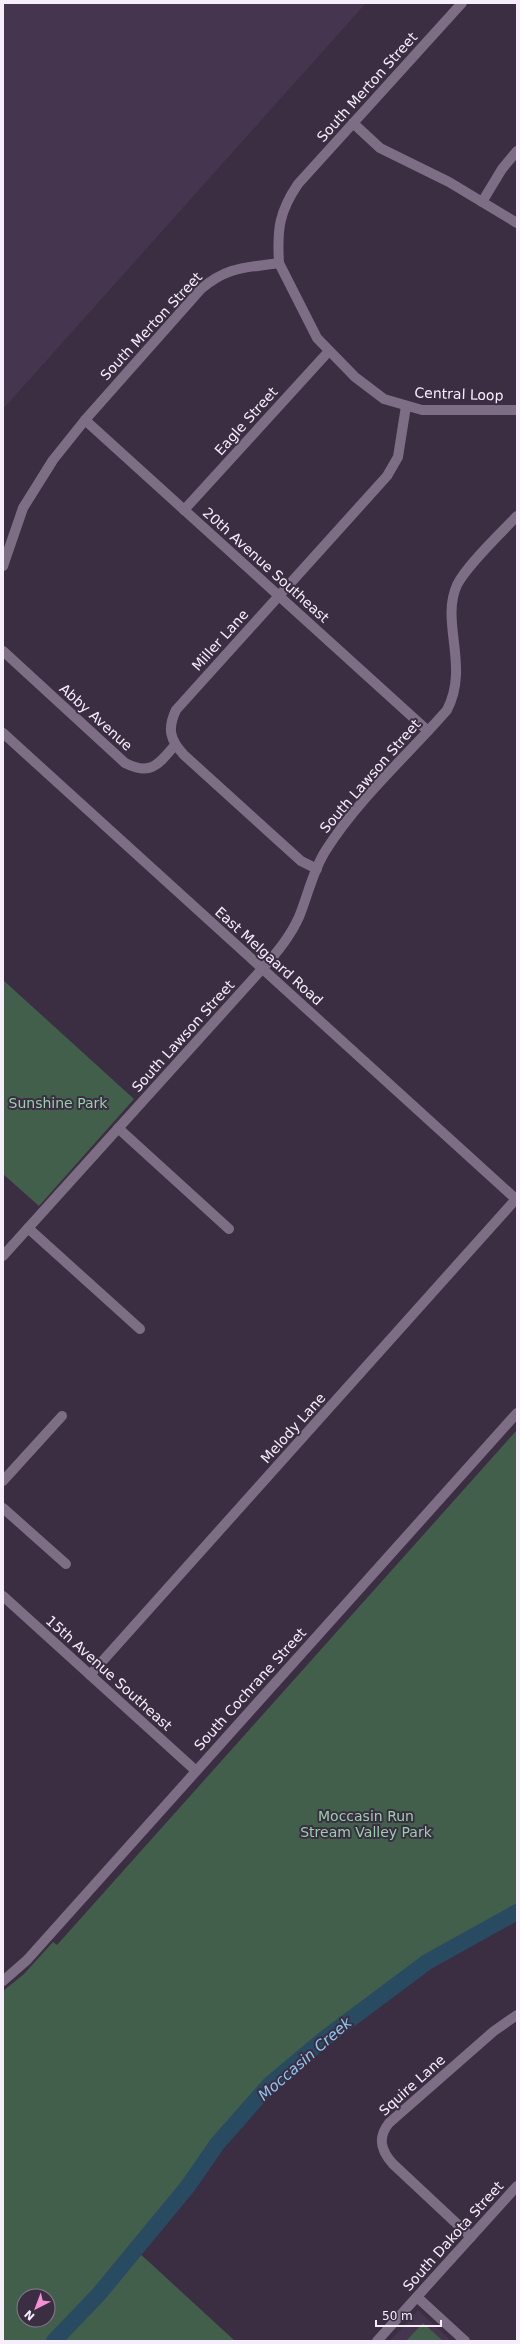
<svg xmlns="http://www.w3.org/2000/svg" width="520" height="2344" font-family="'DejaVu Sans',sans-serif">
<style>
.built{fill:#46354f}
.green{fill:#425f4b;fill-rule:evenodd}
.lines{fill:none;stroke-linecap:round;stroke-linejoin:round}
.river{stroke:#294b61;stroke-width:16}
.street{stroke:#7d6e86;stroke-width:10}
.secondary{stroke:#7d6e86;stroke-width:10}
.labels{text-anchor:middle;stroke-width:4;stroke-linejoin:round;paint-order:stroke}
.street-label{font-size:14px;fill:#f7eefc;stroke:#3b2e42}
.park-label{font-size:14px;fill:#95d1a8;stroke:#3b2e42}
.water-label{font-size:15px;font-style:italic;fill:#8cc8f0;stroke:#3b2e42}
</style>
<rect width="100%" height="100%" fill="#3b2e42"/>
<g class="built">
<path d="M 3,3 L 366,3 L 3,409 Z"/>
<path d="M 418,2310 L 451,2341 L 390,2341 Z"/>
</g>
<g class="green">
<path d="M 3,980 L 134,1099 L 39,1206 L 3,1174 Z"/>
<path d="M 517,1430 L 517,1912 L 427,1962 L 324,2039 L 269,2085 L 217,2144 L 188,2186 L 136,2250 L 235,2341 L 3,2341 L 3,1991 L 24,1974 L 53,1942 L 57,1945 ZM 24,2296 L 48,2296 L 48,2320 L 24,2320 Z"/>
<path d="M 423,2323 L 443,2341 L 406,2341 Z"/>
</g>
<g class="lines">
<path class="river" d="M 54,2341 L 99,2294 L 188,2186 L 217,2144 L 269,2085 L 324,2039 L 427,1962 L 517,1912"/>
<g class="street">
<path d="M 353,123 L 380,148 L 449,182 L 517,223"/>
<path d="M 482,202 L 502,169 L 517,151"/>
<path d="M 279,263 L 317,338 L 355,377 L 384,399 L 422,410 L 517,410"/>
<path d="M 85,420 L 428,731"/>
<path d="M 184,510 L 329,351"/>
<path d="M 3,566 L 23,508 L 53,460 L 85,420 L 201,289 C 228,266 246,268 279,263 C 277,229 279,212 298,184 L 462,3"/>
<path d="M 3,651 L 125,763 C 151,776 158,765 175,745"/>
<path d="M 317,869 L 301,861 L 184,755 C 170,740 167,729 176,710 L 387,476 L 398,457 L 406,406"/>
<path d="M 262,969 C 277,953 290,937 299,917 C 308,895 313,870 326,850 C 359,798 407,756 447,710 C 470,666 440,622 457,585 C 466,566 502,532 517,516"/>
<path d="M 118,1128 L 229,1229"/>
<path d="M 28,1228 L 140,1329"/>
<path d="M 3,1481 L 62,1416"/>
<path d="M 3,1508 L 66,1564"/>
<path d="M 90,1675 L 516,1199"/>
<path d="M 471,2237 L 393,2164 C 381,2151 377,2138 389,2123 L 494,2031 L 517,2015"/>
<path d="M 417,2297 L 465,2341"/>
</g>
<g class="secondary">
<path d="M 3,733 L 517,1200"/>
<path d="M 3,1256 L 262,969"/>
<path d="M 3,1596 L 195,1770"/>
<path d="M 3,1981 L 27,1960 L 517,1413"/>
<path d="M 377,2341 L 517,2186"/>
</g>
</g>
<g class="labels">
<g class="street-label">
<text transform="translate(367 87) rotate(-48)" y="5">South Merton Street</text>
<text transform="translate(151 326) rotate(-47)" y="5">South Merton Street</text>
<text transform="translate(459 394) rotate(2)" y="5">Central Loop</text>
<text transform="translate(246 421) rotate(-48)" y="5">Eagle Street</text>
<text transform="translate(266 565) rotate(42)" y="5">20th Avenue Southeast</text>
<text transform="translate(220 640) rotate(-48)" y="5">Miller Lane</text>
<text transform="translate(96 717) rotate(42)" y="5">Abby Avenue</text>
<text transform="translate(370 776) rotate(-49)" y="5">South Lawson Street</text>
<text transform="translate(269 956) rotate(42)" y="5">East Melgaard Road</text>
<text transform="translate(183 1036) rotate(-48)" y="5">South Lawson Street</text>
<text transform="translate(293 1428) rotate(-48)" y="5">Melody Lane</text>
<text transform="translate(109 1673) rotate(42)" y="5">15th Avenue Southeast</text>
<text transform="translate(250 1689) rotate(-48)" y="5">South Cochrane Street</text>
<text transform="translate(412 2085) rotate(-42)" y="5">Squire Lane</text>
<text transform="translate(453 2236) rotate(-48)" y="5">South Dakota Street</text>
</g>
<g class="park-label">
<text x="58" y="1108">Sunshine Park</text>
<text x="366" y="1821">Moccasin Run<tspan x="366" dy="16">Stream Valley Park</tspan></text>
</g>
<g class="water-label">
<text transform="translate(305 2059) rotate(-41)" y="5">Moccasin Creek</text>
</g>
</g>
<rect width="520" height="2344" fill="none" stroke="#f7eefc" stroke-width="8"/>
<g transform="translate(36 2308) rotate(222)"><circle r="19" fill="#3b2e42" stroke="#867b8c"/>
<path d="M0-3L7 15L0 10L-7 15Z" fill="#f491d4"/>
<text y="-6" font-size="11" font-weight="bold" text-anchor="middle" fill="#f7eefc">N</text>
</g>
<path d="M376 2320v6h65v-6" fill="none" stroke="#f7eefc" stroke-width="2"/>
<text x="382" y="2320" font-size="12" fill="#f7eefc" stroke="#3b2e42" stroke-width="3" paint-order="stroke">50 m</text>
</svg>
